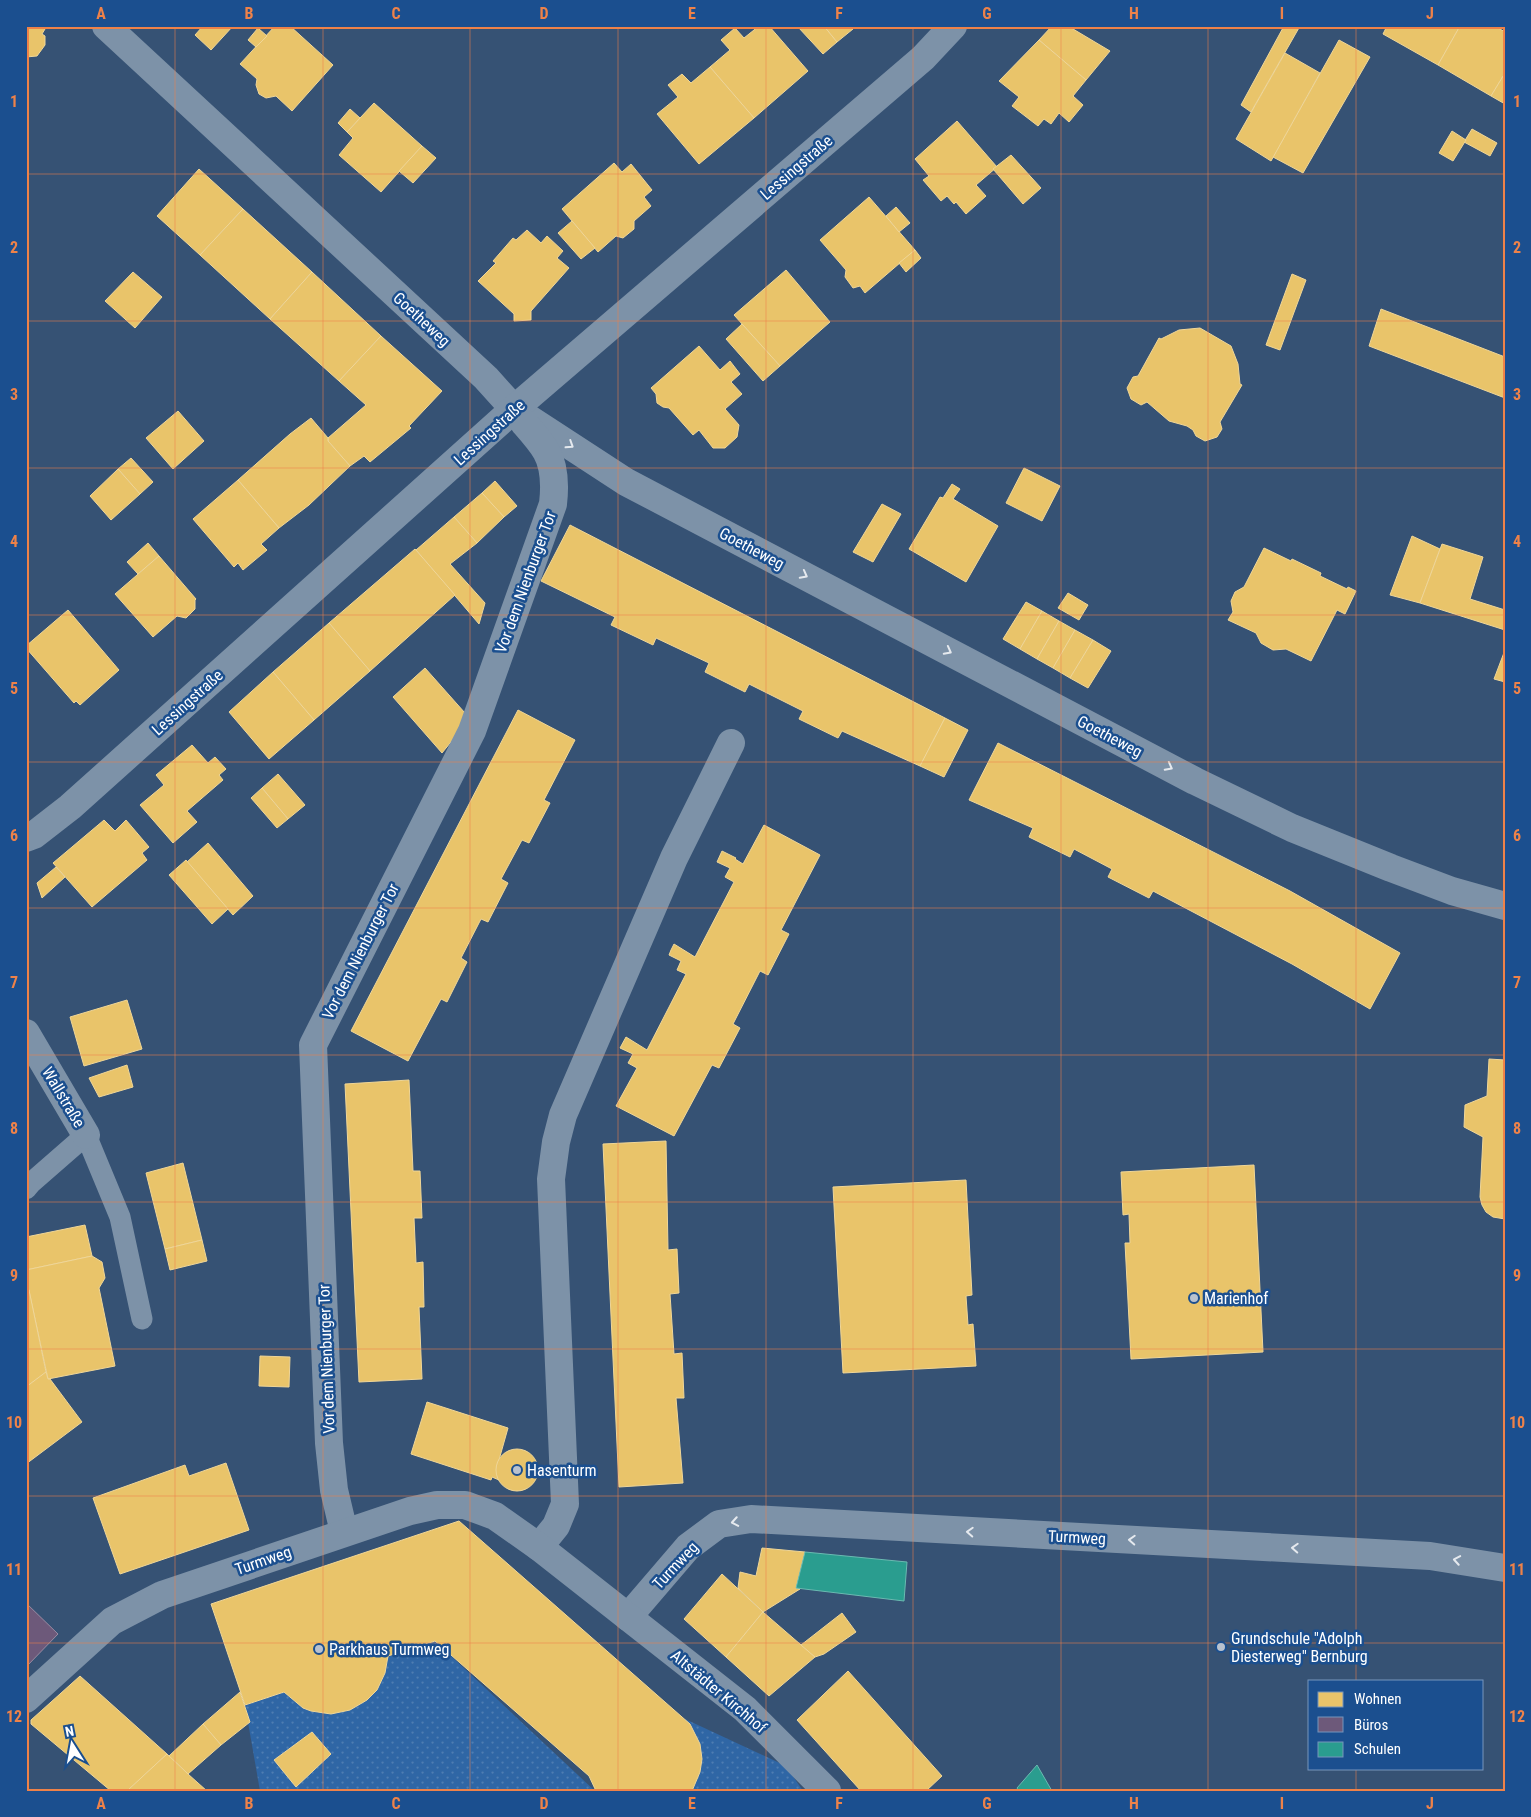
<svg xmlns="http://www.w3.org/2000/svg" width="1531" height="1817" font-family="'Roboto Condensed',sans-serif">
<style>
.grass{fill:url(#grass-dots)}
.homes{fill:#e9c46a;stroke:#f0d697}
.offices{fill:#6d597a;stroke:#998ba2}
.schools{fill:#2a9d8f;stroke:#6abab1}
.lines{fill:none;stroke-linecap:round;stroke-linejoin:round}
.service{stroke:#7d92a8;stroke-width:21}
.minor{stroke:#7d92a8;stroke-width:28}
.oneway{stroke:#e5e9ee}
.grid{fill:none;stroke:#ee8249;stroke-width:1;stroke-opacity:0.55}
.poi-dot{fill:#b9c2ce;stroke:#1b4f8f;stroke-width:2}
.labels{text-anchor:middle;stroke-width:5;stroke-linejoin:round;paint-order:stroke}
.street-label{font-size:16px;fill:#fff;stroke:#1b4f8f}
.poi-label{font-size:16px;fill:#fff;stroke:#1b4f8f;text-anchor:start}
.neatline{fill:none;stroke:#ee8249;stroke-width:2}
.grid-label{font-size:16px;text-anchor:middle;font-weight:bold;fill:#ee8249}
</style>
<defs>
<pattern id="grass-dots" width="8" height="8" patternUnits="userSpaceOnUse" patternTransform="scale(1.25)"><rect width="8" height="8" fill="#2f66a5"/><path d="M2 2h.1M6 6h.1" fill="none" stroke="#4e7db2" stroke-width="1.8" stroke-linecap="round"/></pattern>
</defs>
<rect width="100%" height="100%" fill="#365274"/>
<g class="grass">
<path d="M 435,1641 L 595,1791 L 260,1791 L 245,1705 Z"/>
<path d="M 685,1719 L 786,1766 L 803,1791 L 604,1791 Z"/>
</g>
<g class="homes">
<path d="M 26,26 L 42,26 L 45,29 L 42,34 L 45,36 L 45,45 L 37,56 L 26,57 Z"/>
<path d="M 203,26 L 233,26 L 211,50 L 195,35 Z"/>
<path d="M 275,26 L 290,26 L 333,65 L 292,111 L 276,96 L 266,98 L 259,94 L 256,85 L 257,79 L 240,64 Z"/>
<path d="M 759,26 L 769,26 L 808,71 L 754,118 L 710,67 L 730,50 L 721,40 L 735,28 L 744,38 Z"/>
<path d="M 799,26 L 824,26 L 837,42 L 823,54 L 798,27 Z"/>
<path d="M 824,26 L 851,26 L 853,29 L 837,42 Z"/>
<path d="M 1052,26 L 1068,26 L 1110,51 L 1086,80 L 1039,40 Z"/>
<path d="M 1284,26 L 1300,26 L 1251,112 L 1241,105 Z"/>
<path d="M 1387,26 L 1460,26 L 1438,65 L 1383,34 Z"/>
<path d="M 1460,26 L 1495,26 L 1505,32 L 1505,73 L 1491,96 L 1438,65 Z"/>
<path d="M 258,28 L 267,36 L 256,47 L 248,40 Z"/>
<path d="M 1039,40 L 1086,80 L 1073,96 L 1083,105 L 1069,122 L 1059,113 L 1051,124 L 1044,119 L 1038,126 L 1012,106 L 1019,97 L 999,81 Z"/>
<path d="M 1339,40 L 1370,57 L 1303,173 L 1273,157 Z"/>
<path d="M 1285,53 L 1320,73 L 1271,161 L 1236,139 Z"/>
<path d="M 710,67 L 754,118 L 699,164 L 657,114 L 678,97 L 668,85 L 682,74 L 691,83 Z"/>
<path d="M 1505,73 L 1505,104 L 1491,96 Z"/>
<path d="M 374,103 L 422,146 L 381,192 L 339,155 L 353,138 L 347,132 Z"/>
<path d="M 350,109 L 360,118 L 347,132 L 338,123 Z"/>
<path d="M 957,121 L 997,167 L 976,185 L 986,196 L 966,214 L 956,202 L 954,204 L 947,196 L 941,201 L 923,180 L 929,176 L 915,159 Z"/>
<path d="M 1472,129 L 1497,143 L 1490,156 L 1464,142 Z"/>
<path d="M 1452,131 L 1466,140 L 1453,161 L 1439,153 Z"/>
<path d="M 422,146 L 436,158 L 413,183 L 399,171 Z"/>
<path d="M 1011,155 L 1041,188 L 1023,204 L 993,169 Z"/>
<path d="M 614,163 L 622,172 L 631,164 L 652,190 L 644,197 L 651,206 L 634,221 L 634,229 L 623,238 L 616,236 L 598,252 L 562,209 Z"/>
<path d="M 199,169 L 243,209 L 200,255 L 157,216 Z"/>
<path d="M 869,197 L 915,250 L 865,293 L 860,286 L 853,288 L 845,277 L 846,270 L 820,240 Z"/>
<path d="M 896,207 L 910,223 L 899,232 L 886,216 Z"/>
<path d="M 243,209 L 312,272 L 270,319 L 200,255 Z"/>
<path d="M 572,221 L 595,248 L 581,259 L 558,233 Z"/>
<path d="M 527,230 L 541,243 L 547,236 L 563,251 L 557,258 L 569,268 L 531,311 L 531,320 L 514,321 L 514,314 L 478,281 L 496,263 L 493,261 L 513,238 L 516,240 Z"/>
<path d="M 915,250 L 921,258 L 906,272 L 899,263 Z"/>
<path d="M 786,270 L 830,322 L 780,366 L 734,315 Z"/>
<path d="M 133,272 L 162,297 L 135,328 L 105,301 Z"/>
<path d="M 312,272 L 381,336 L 339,381 L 270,319 Z"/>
<path d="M 1292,274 L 1306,280 L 1280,350 L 1266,345 Z"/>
<path d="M 1381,309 L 1505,357 L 1505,398 L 1369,346 Z"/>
<path d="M 742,324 L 780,366 L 763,381 L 726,339 Z"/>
<path d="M 1200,328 L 1231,346 L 1238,364 L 1240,384 L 1242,385 L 1220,422 L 1222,429 L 1217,437 L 1205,441 L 1196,436 L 1193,430 L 1187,426 L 1169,421 L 1147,402 L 1141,405 L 1131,399 L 1127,388 L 1133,377 L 1138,376 L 1159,338 L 1161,339 L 1179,330 Z"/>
<path d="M 381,336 L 442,391 L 409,426 L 411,428 L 370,462 L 364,456 L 350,466 L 328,441 L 328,438 L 366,405 L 339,381 Z"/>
<path d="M 699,346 L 720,370 L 730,361 L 740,374 L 731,382 L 742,394 L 725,409 L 739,425 L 737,437 L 725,448 L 713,448 L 699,430 L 693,435 L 669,408 L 663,407 L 657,403 L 656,394 L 651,388 Z"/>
<path d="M 178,411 L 204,441 L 173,469 L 146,438 Z"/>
<path d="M 311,418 L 328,438 L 328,441 L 350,466 L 309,505 L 279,528 L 238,480 L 290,434 Z"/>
<path d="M 131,458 L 153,482 L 140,494 L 118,469 Z"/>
<path d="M 1024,468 L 1060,486 L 1042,521 L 1006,503 Z"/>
<path d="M 118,469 L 140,494 L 111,520 L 90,496 Z"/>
<path d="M 238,480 L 279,528 L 261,544 L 267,550 L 243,570 L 238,563 L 234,567 L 193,519 Z"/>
<path d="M 495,481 L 517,506 L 504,517 L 482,493 Z"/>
<path d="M 952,484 L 960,489 L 953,499 L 998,526 L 966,582 L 909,549 L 940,497 L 943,498 Z"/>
<path d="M 482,493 L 504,517 L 477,543 L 454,517 Z"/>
<path d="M 882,504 L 901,514 L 873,562 L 853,552 Z"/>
<path d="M 454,517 L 477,543 L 450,564 L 485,603 L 479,624 L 416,550 Z"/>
<path d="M 570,525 L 945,718 L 920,766 L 842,731 L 838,738 L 799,719 L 803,711 L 749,684 L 745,692 L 705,672 L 709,663 L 656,638 L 653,645 L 611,625 L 615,617 L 541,581 Z"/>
<path d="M 1412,536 L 1440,549 L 1420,603 L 1390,595 Z"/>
<path d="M 148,543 L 159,556 L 138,574 L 127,562 Z"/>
<path d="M 1442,544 L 1483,557 L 1470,599 L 1505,610 L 1505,630 L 1420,603 Z"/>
<path d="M 1264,548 L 1291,561 L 1292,559 L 1321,573 L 1320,576 L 1347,589 L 1348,587 L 1356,591 L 1345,614 L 1337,610 L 1311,661 L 1286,649 L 1273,650 L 1261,643 L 1256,633 L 1228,620 L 1233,612 L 1231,601 L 1235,592 L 1244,587 Z"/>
<path d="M 415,549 L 455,595 L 370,671 L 329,623 Z"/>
<path d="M 159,556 L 196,599 L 195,600 L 195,609 L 186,618 L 177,616 L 153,637 L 115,594 Z"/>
<path d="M 1068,593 L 1088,605 L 1079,620 L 1058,608 Z"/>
<path d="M 1026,602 L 1042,611 L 1020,649 L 1003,639 Z"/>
<path d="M 68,610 L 119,670 L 80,705 L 76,701 L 74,703 L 26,648 L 26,646 Z"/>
<path d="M 1042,611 L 1059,621 L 1037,659 L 1020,649 Z"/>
<path d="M 1059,621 L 1075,630 L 1053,668 L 1037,659 Z"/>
<path d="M 329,623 L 370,671 L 314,720 L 273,672 Z"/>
<path d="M 1075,630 L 1093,640 L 1070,678 L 1053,668 Z"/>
<path d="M 1093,640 L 1111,651 L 1088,688 L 1070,678 Z"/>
<path d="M 1505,650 L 1505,682 L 1494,679 Z"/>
<path d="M 425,668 L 465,713 L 459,732 L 442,753 L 393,697 Z"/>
<path d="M 273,672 L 314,720 L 269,759 L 229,712 Z"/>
<path d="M 518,710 L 575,740 L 544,800 L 550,803 L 529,843 L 522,840 L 501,879 L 508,883 L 488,922 L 481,919 L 461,958 L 467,962 L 447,1002 L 441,999 L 408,1061 L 351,1031 Z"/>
<path d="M 945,718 L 968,730 L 944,777 L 920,766 Z"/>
<path d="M 998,743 L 1290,891 L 1400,953 L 1370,1009 L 1292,964 L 1153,891 L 1149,898 L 1108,877 L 1112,869 L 1074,849 L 1070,857 L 1029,837 L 1033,828 L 969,800 Z"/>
<path d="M 192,745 L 208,763 L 215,757 L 226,769 L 219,775 L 223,780 L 187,811 L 197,822 L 173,843 L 140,805 L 164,785 L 156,775 Z"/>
<path d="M 278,774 L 305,805 L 288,819 L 262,788 Z"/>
<path d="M 262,788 L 288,819 L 277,828 L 251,798 Z"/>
<path d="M 104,820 L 115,831 L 126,820 L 149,847 L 142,853 L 147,860 L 92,907 L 53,863 Z"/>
<path d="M 764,825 L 820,855 L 781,930 L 789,934 L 768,975 L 760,971 L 733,1024 L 740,1028 L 719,1068 L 712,1065 L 674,1136 L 616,1106 L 637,1068 L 628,1063 L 633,1054 L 620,1048 L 626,1037 L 647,1050 L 686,974 L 677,970 L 681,961 L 669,955 L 671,950 L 674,944 L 695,957 L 734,882 L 725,877 L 730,868 L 717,862 L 722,851 L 736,858 L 735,859 L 743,864 Z"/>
<path d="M 208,843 L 253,896 L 233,915 L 187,862 Z"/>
<path d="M 186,860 L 228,909 L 212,924 L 169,875 Z"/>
<path d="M 56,867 L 65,877 L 42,898 L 37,883 Z"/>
<path d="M 127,1000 L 142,1049 L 84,1066 L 70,1017 Z"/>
<path d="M 1489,1059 L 1505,1060 L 1505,1219 L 1493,1217 L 1486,1212 L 1482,1205 L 1480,1197 L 1483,1137 L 1464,1127 L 1465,1105 L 1487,1096 Z"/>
<path d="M 127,1065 L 133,1087 L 99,1097 L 89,1078 Z"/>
<path d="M 409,1080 L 413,1171 L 420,1171 L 422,1218 L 414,1218 L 416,1263 L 423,1262 L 424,1307 L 419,1307 L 422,1379 L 359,1382 L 345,1084 Z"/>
<path d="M 666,1141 L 668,1250 L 677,1249 L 679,1293 L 670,1294 L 674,1354 L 682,1353 L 684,1398 L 676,1398 L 683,1483 L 619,1487 L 603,1144 Z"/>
<path d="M 183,1163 L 202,1240 L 165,1249 L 146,1173 Z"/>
<path d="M 1254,1165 L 1263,1352 L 1131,1359 L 1125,1243 L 1130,1243 L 1129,1214 L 1123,1215 L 1121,1172 Z"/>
<path d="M 966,1180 L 972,1295 L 966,1296 L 968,1325 L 973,1324 L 976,1366 L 843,1373 L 833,1187 Z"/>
<path d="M 85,1225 L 92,1256 L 26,1270 L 26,1237 Z"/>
<path d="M 202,1240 L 207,1261 L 170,1270 L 165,1249 Z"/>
<path d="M 92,1256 L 102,1262 L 105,1278 L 99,1288 L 115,1366 L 48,1379 L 26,1277 L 26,1270 Z"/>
<path d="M 29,1290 L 46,1372 L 26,1387 L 26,1292 Z"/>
<path d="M 260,1356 L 290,1357 L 289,1387 L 259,1386 Z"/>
<path d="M 46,1372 L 48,1379 L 50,1379 L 82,1422 L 26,1464 L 26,1387 Z"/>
<path d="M 427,1402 L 508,1428 L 497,1467 L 499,1480 L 492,1477 L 491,1480 L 411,1454 Z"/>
<circle cx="517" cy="1470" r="21"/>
<path d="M 226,1463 L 249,1530 L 120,1574 L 93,1498 L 185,1465 L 189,1476 Z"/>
<path d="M 459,1521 L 690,1724 L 700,1744 L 702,1759 L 700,1772 L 692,1791 L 596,1791 L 589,1776 L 435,1641 L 388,1656 L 385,1673 L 377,1690 L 367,1700 L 350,1710 L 331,1714 L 311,1711 L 303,1708 L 284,1692 L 245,1705 L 211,1604 Z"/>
<path d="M 762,1548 L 805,1552 L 796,1588 L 800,1589 L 763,1612 L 738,1588 L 740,1572 L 756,1576 Z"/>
<path d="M 722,1574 L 763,1612 L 726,1657 L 684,1619 Z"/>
<path d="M 763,1612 L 815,1657 L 769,1696 L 726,1657 Z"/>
<path d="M 842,1613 L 856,1632 L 824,1654 L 815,1657 L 801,1645 Z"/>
<path d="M 848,1671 L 942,1776 L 926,1791 L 861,1791 L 797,1720 Z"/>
<path d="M 80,1676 L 167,1754 L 127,1791 L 111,1791 L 31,1724 L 31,1720 Z"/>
<path d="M 240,1692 L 250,1722 L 221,1745 L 203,1724 Z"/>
<path d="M 203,1724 L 221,1745 L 188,1774 L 169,1756 Z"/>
<path d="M 312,1732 L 331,1754 L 296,1787 L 274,1760 Z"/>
<path d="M 167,1754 L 188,1774 L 207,1791 L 127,1791 Z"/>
</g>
<path class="offices" d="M 26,1603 L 58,1634 L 26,1667 Z"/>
<g class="schools">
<path d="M 805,1552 L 907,1562 L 904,1601 L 796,1588 Z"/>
<path d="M 1037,1765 L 1052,1791 L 1019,1791 L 1017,1788 Z"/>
</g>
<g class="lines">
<path class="service" d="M 26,1189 L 31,1183 L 86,1135 L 120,1217 L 142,1319"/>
<g class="minor">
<path d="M 106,26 L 486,378 L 514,409 L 626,482 L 1195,781 L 1292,828 L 1391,868 L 1452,891 L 1505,906"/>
<path d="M 26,838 L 34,835 L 70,807 L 514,409 L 923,58 L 953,26"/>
<path d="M 26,1033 L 86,1135"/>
<path d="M 344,1532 L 334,1490 L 329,1443 L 313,1045 L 472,731 L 553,504 C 555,487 555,467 546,451 C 540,441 531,431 524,423"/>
<path d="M 539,1547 L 556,1526 L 565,1504 L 551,1179 L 556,1142 L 563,1115 L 674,858 L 731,743"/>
<path d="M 628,1617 L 688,1547 L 719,1524 L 751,1519 L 1430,1556 L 1505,1568"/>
<path d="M 26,1699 L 112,1621 L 162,1595 L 410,1511 L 437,1505 L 465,1505 L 495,1516 L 539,1547 L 745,1709 L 827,1791"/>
</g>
</g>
<defs><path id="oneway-chevron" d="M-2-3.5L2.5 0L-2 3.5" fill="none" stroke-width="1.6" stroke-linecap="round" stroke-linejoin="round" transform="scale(1.25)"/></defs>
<g class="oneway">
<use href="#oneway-chevron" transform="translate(570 445) rotate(33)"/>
<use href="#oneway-chevron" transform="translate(804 575) rotate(28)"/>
<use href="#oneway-chevron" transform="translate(948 651) rotate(28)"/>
<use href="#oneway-chevron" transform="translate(1169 767) rotate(28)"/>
<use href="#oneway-chevron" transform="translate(735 1522) rotate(170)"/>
<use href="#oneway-chevron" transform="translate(970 1532) rotate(-177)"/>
<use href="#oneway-chevron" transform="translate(1132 1540) rotate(-177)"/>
<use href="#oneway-chevron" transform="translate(1295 1548) rotate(-177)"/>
<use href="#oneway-chevron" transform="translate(1457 1560) rotate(-170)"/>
</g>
<path class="grid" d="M 175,26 L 175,1791M 323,26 L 323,1791M 470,26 L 470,1791M 618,26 L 618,1791M 766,26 L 766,1791M 913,26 L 913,1791M 1061,26 L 1061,1791M 1208,26 L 1208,1791M 1356,26 L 1356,1681M 26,174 L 1505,174M 26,321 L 1505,321M 26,468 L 1505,468M 26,615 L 1505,615M 26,762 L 1505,762M 26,908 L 1505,908M 26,1055 L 1505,1055M 26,1202 L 1505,1202M 26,1349 L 1505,1349M 26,1496 L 1505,1496M 26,1643 L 1505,1643M 1356,1768 L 1356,1791"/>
<g class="poi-dot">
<circle cx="1194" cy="1298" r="5"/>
<circle cx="517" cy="1470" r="5"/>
<circle cx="1221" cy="1647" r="5"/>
<circle cx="319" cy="1649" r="5"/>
</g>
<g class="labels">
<g class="street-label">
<text transform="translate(796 167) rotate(-41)" y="6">Lessingstraße</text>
<text transform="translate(422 319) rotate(43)" y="6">Goetheweg</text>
<text transform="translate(489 432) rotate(-42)" y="6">Lessingstraße</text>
<text transform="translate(752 548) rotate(28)" y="6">Goetheweg</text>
<text transform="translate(525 582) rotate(-70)" y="6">Vor dem Nienburger Tor</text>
<text transform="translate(187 702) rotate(-42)" y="6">Lessingstraße</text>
<text transform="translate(1110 736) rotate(28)" y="6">Goetheweg</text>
<text transform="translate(360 951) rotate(-63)" y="6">Vor dem Nienburger Tor</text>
<text transform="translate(64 1097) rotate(59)" y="6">Wallstraße</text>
<text transform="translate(326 1359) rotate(-92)" y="6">Vor dem Nienburger Tor</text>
<text transform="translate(1077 1537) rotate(3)" y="6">Turmweg</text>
<text transform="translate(263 1560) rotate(-19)" y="6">Turmweg</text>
<text transform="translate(675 1565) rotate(-47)" y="6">Turmweg</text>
<text transform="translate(719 1691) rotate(40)" y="6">Altstädter Kirchhof</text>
</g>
<g class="poi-label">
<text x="1204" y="1304">Marienhof</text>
<text x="527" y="1476">Hasenturm</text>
<text x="1231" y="1644">Grundschule "Adolph<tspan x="1231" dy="18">Diesterweg" Bernburg</tspan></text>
<text x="329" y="1655">Parkhaus Turmweg</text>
</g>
</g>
<rect width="1531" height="1817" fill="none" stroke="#1b4f8f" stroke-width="55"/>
<rect x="1308" y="1680" width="175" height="90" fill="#1b4f8f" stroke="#7695bc"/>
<rect x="1318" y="1692" width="25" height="15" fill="#e9c46a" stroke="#7695bc"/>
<text x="1354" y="1704" font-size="15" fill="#ffffff">Wohnen</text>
<rect x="1318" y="1717" width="25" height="15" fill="#6d597a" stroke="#7695bc"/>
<text x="1354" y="1730" font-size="15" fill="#ffffff">Büros</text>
<rect x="1318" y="1742" width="25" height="15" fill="#2a9d8f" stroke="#7695bc"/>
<text x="1354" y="1754" font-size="15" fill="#ffffff">Schulen</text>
<g transform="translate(72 1744) rotate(349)" stroke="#1b4f8f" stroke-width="4" paint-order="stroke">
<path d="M0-4L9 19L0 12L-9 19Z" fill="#ffffff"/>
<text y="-8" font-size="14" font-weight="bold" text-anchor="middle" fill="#ffffff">N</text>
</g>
<rect x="28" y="28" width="1476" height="1762" class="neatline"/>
<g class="grid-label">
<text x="101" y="19">A</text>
<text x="249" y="19">B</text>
<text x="396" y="19">C</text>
<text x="544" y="19">D</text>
<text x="692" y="19">E</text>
<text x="839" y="19">F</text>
<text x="987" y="19">G</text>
<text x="1134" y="19">H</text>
<text x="1282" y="19">I</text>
<text x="1430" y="19">J</text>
<text x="14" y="107">1</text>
<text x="1517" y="107">1</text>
<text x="14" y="253">2</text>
<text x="1517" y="253">2</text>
<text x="14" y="400">3</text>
<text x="1517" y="400">3</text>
<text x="14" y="547">4</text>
<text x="1517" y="547">4</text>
<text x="14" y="694">5</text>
<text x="1517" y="694">5</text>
<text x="14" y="841">6</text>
<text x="1517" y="841">6</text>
<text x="14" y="988">7</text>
<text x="1517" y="988">7</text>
<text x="14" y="1134">8</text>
<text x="1517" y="1134">8</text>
<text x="14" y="1281">9</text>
<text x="1517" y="1281">9</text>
<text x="14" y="1428">10</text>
<text x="1517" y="1428">10</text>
<text x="14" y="1575">11</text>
<text x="1517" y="1575">11</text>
<text x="14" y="1722">12</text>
<text x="1517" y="1722">12</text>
<text x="101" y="1809">A</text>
<text x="249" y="1809">B</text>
<text x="396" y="1809">C</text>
<text x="544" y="1809">D</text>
<text x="692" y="1809">E</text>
<text x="839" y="1809">F</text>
<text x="987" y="1809">G</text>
<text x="1134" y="1809">H</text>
<text x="1282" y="1809">I</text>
<text x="1430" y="1809">J</text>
</g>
</svg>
